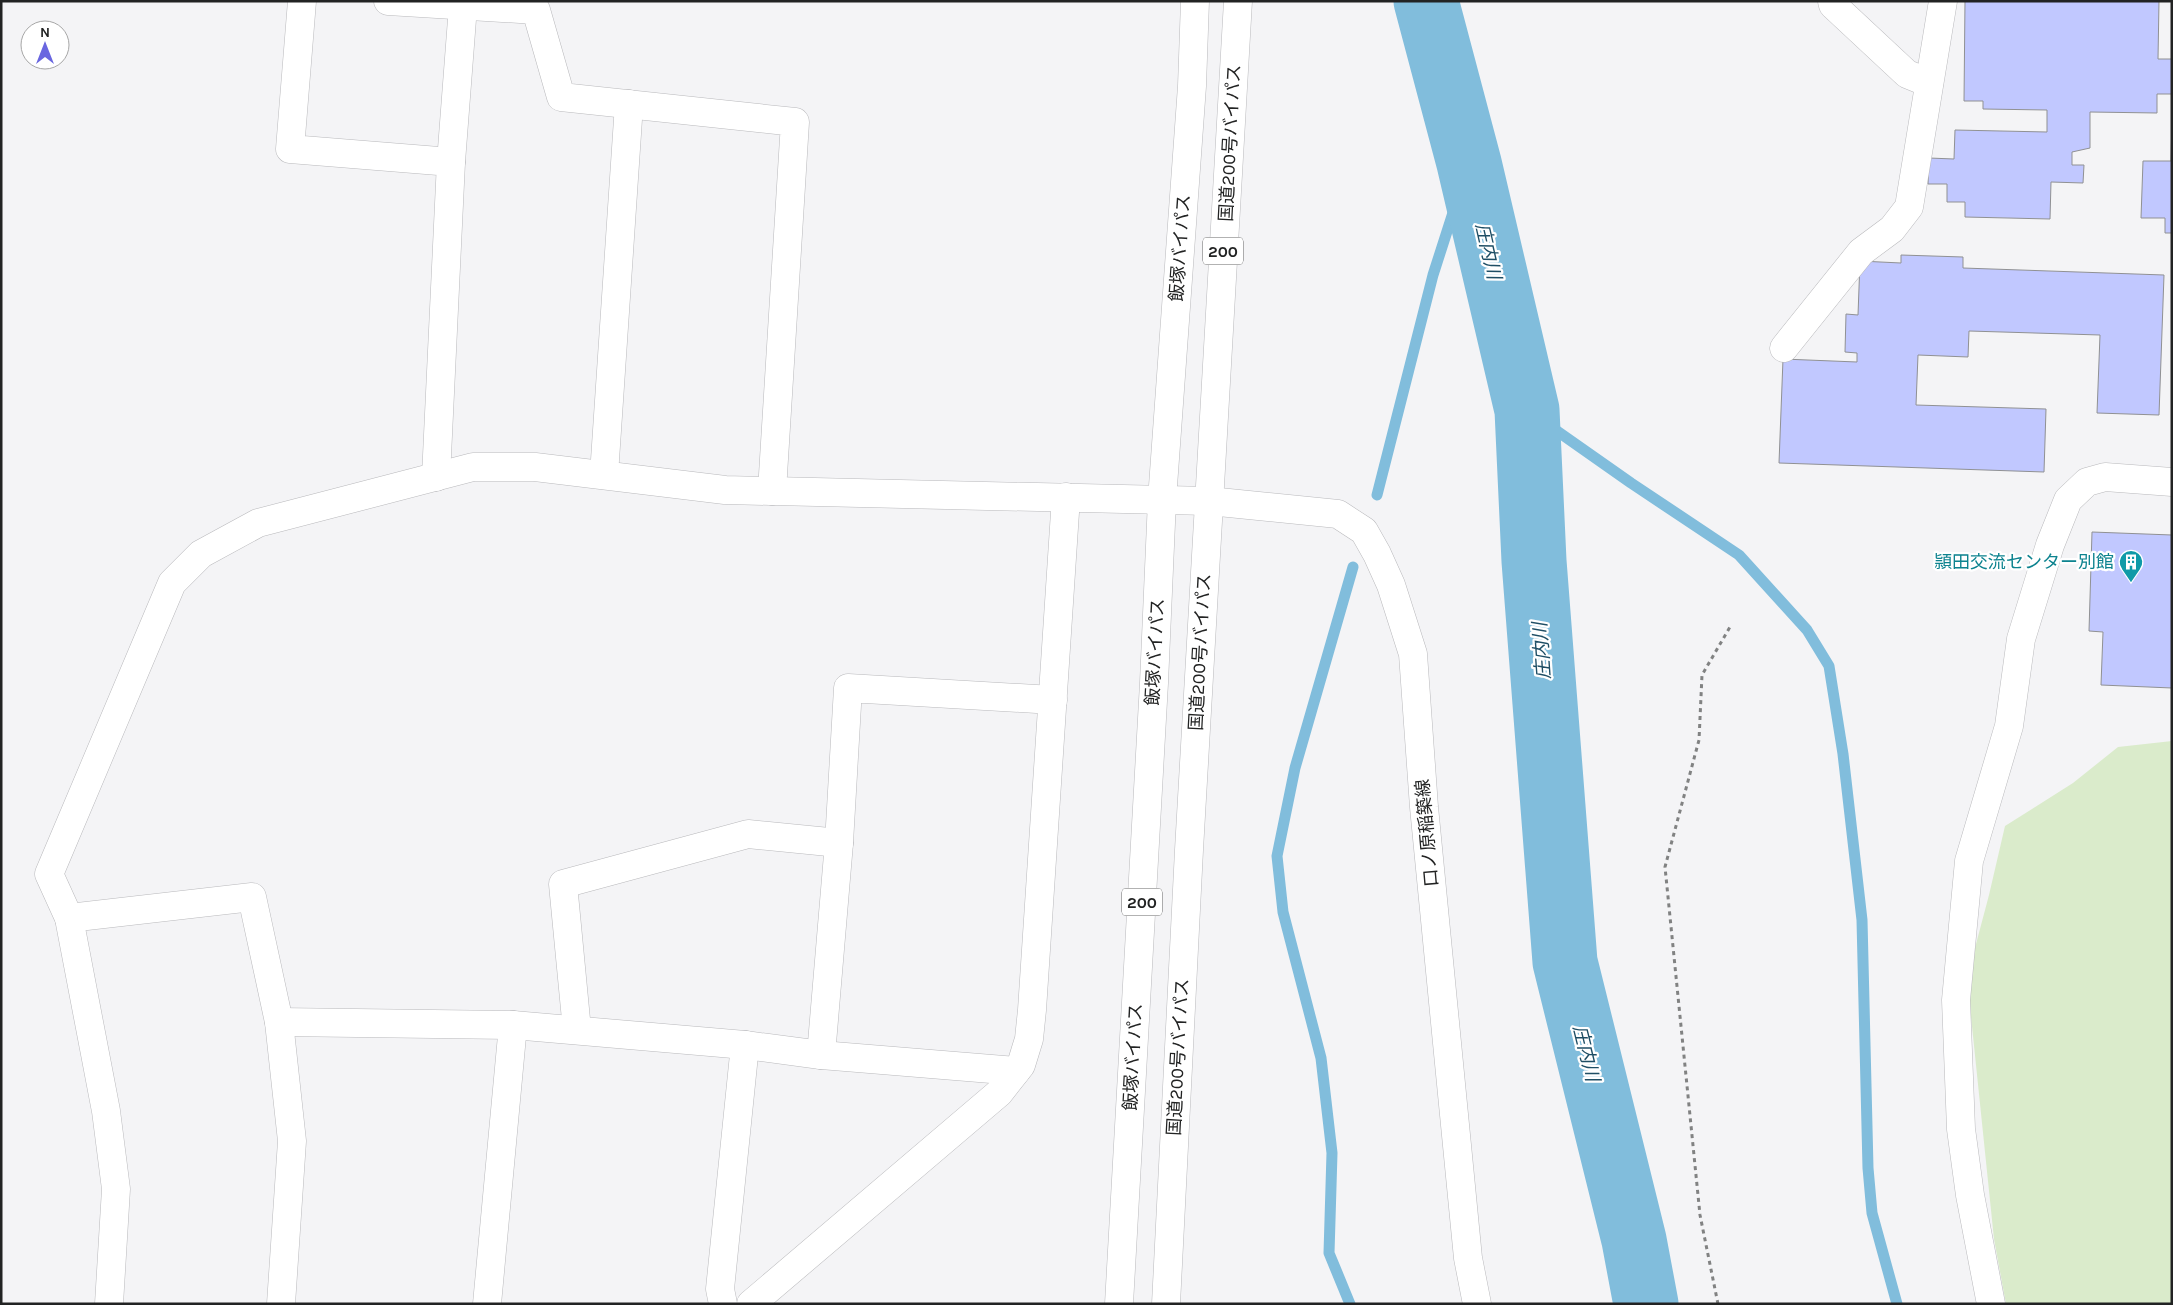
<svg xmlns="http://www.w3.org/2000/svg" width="2173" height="1305" font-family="Karla,'Noto Sans JP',sans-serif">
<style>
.green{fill:#daebcb}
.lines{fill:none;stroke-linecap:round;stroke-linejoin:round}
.stream{stroke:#81bddc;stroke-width:11}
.river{stroke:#81bddc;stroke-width:65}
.building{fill:#c1c8ff;stroke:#909193}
.minor-casing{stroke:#b9b9bc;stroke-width:29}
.major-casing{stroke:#b9b9bc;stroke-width:29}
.highway-casing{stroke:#b9b9bc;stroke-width:29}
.path{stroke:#818282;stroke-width:3;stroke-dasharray:4 4;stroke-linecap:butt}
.minor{stroke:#fff;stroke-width:28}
.major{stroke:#fff;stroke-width:28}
.highway{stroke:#fff;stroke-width:28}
.labels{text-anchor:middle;stroke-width:4.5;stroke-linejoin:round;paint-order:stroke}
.shield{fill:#fff;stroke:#646565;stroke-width:1}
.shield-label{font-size:16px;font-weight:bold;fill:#222323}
.street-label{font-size:18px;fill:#222323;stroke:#fff}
.culture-label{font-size:18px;fill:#0d838f;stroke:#fff;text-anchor:end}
.water-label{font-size:19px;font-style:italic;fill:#1e4e65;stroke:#fff}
</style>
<rect width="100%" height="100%" fill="#f4f4f6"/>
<path class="green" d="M 2172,741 L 2172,1304 L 2006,1304 L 1994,1239 L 1967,978 L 1989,895 L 2005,826 L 2073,783 L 2118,747 Z"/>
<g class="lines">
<g class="stream">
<path d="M 1527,410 L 1631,483 L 1739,555 L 1807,630 L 1829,666 L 1843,754 L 1862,920 L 1868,1168 L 1872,1213 L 1897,1304"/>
<path d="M 1377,495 L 1433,275 L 1469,163"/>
<path d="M 1350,1304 L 1329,1253 L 1332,1153 L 1321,1058 L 1283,912 L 1277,856 L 1295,768 L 1353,567"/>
</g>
<path class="river" d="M 1426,1 L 1469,163 L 1527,410 L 1534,561 L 1565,962 L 1634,1240 L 1646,1304"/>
</g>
<g class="building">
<path d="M 1965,1 L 2159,1 L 2158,59 L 2172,59 L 2172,94 L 2157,94 L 2157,113 L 2090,112 L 2090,148 L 2072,152 L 2072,165 L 2084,165 L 2083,183 L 2051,182 L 2050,219 L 1965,217 L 1965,202 L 1947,202 L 1947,184 L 1928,184 L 1929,158 L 1954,159 L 1955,130 L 2047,132 L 2047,110 L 1983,109 L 1983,101 L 1964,101 Z"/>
<path d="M 2172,116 L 2172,233 L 2165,233 L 2165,218 L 2141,218 L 2143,161 L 2171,161 Z"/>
<path d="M 1901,255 L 1963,257 L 1963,268 L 2164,275 L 2159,415 L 2097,413 L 2100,335 L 1969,331 L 1968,357 L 1918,355 L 1916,405 L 2046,409 L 2044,472 L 1779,463 L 1783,359 L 1857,362 L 1857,353 L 1845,352 L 1846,314 L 1858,315 L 1860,261 L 1901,263 Z"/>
<path d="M 2092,532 L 2172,535 L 2172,688 L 2101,685 L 2103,632 L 2089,631 Z"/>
</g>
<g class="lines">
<g class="minor-casing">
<g id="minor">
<path d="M 302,1 L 290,149 L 451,162 L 436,477"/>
<path d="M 388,1 L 536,10 L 561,97 L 795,122 L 772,491"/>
<path d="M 1832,1 L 1833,5 L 1907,74 L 1929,83"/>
<path d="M 451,162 L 463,6"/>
<path d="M 1784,348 L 1861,252 L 1892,229 L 1909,207 L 1943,1"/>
<path d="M 604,475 L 629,104"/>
<path d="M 69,918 L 252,897 L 279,1022 L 292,1141 L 281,1304"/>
<path d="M 279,1022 L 513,1025 L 745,1045 L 821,1055 L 1016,1071"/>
<path d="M 577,1030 L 563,884 L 748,834 L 839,843"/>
<path d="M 821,1055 L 839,843 L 848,688 L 1053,700"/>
<path d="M 109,1304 L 116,1189 L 106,1111 L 69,918 L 49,874 L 172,583 L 201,554 L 258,523 L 473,467 L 535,467 L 725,490 L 1209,501"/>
<path d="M 487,1304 L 513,1025"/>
<path d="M 723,1304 L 720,1289 L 745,1045"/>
<path d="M 751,1304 L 999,1093 L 1021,1065 L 1029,1039 L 1032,1010 L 1066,497"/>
<path d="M 1991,1304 L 1970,1195 L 1961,1129 L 1956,1000 L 1969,861 L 2009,726 L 2021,639 L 2050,545 L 2068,500 L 2087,482 L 2105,477 L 2172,482"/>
</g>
</g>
<g class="major-casing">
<path id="major" d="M 1209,501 L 1338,514 L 1364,531 L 1377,554 L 1391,585 L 1413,654 L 1424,807 L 1468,1258 L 1477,1304"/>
</g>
<g class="highway-casing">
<g id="highway">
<path d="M 1119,1304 L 1154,683 L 1162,500 L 1192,86 L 1195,1"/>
<path d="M 1166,1304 L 1189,850 L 1238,1"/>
</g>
</g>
<path class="path" d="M 1718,1304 L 1700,1215 L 1665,867 L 1699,740 L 1702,675 L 1730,627"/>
<use href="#minor" class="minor"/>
<use href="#major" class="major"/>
<use href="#highway" class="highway"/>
</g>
<defs>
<g id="building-pin" transform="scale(1.25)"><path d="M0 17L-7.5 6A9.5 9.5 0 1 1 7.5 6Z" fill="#0f9aa8" stroke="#fff"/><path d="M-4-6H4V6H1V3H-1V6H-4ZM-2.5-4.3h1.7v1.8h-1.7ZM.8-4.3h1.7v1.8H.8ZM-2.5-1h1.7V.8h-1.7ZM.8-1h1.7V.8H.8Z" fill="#fff"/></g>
</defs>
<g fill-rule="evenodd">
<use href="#building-pin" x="2131" y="562"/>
</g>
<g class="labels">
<g class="shield">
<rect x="1203" y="237.5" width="40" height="27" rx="4"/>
<rect x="1122" y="888.5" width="40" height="27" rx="4"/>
</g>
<g class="shield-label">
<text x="1223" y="257">200</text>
<text x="1142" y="908">200</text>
</g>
<g class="street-label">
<text transform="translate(1230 143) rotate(-87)" y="6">国道200号バイパス</text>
<text transform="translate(1180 248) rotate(-86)" y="6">飯塚バイパス</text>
<text transform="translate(1155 652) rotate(-87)" y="6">飯塚バイパス</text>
<text transform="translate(1200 652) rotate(-87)" y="6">国道200号バイパス</text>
<text transform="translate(1427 833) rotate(-95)" y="6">口ノ原稲築線</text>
<text transform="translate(1133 1057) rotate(-87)" y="6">飯塚バイパス</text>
<text transform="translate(1178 1057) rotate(-87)" y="6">国道200号バイパス</text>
</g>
<g class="culture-label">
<text x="2114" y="568">頴田交流センター別館</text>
</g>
<g class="water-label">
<text transform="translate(1489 251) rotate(77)" y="7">庄内川</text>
<text transform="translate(1541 651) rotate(-94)" y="7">庄内川</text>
<text transform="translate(1587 1053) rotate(76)" y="7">庄内川</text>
</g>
</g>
<rect width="2173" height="1305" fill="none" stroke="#222323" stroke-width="5"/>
<g transform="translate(45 45)"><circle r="24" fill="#ffffff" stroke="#a7a7a7"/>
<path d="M0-4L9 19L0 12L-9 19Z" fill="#6966e0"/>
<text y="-8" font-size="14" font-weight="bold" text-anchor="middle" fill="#222323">N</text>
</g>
</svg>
